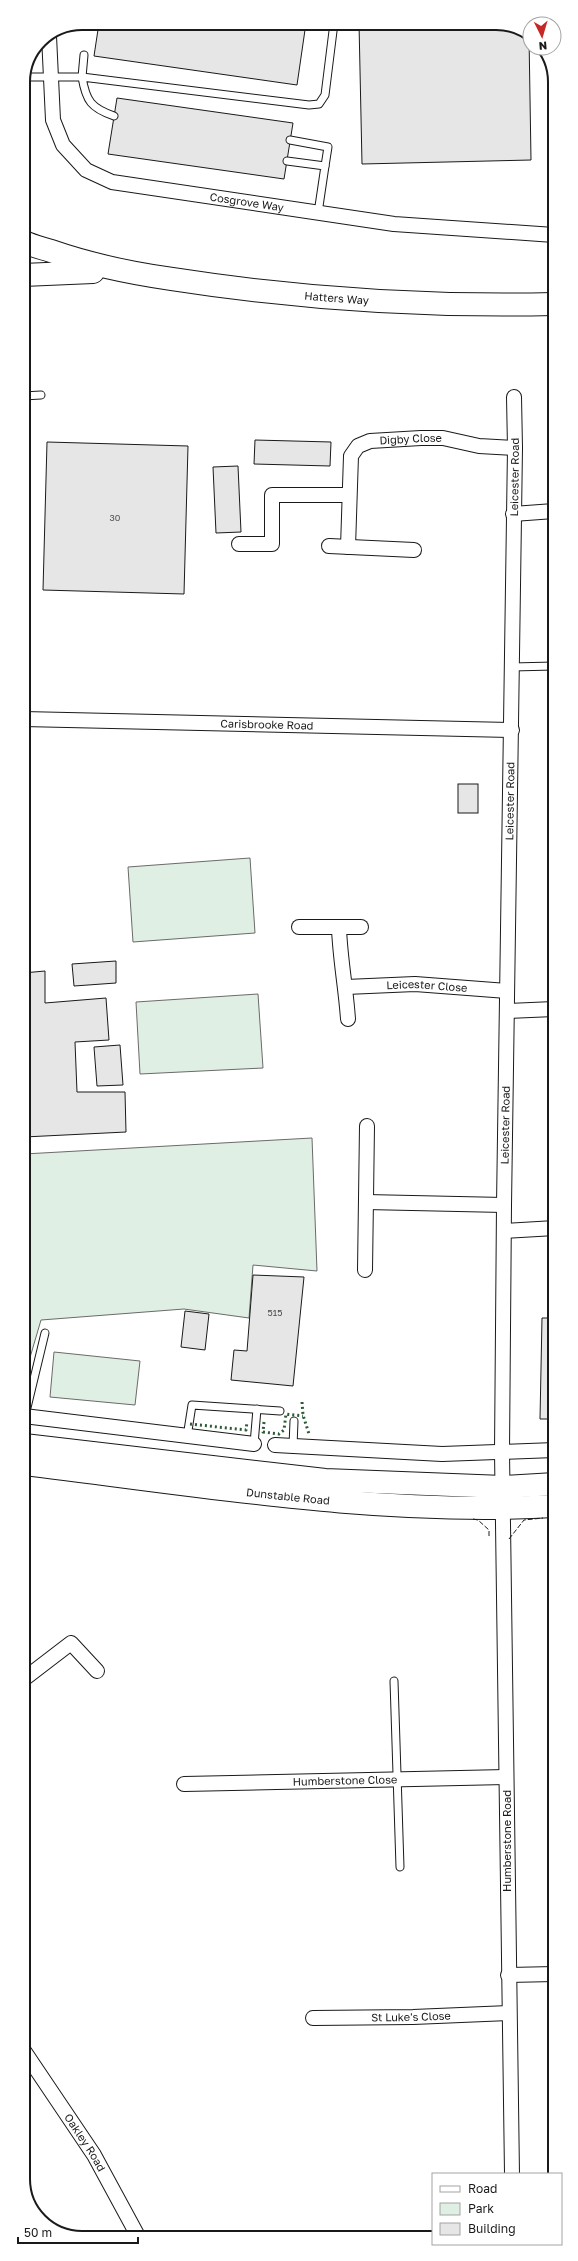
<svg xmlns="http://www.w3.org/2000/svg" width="578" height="2261" font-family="'Golos Text',sans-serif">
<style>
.green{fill:#e0efe3;stroke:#6a6a6a}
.building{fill:#e6e6e6;stroke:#1a1a1a}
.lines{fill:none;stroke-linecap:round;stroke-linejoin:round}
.service-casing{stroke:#1a1a1a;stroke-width:9}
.minor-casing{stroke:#1a1a1a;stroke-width:16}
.primary-casing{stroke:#1a1a1a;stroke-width:24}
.service{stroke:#fff;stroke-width:7}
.minor{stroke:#fff;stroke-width:14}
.primary{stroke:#fff;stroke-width:22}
.hedge{stroke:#2b5a34;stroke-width:3;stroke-dasharray:2 3;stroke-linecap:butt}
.fence{stroke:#1a1a1a;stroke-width:1;stroke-dasharray:5 2;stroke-linecap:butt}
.labels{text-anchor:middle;stroke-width:3;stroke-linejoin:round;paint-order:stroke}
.number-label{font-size:9px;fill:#4d4d4d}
.street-label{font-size:11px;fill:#1a1a1a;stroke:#fff}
.rim{fill:none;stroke:#1a1a1a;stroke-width:2}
</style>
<rect width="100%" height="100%" fill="#fff"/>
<g class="green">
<path d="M 250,858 L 255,933 L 133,942 L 128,867 Z"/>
<path d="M 258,994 L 263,1068 L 140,1074 L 136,1002 Z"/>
<path d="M 312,1138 L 317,1271 L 253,1265 L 249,1318 L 184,1309 L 41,1320 L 24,1378 L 24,1154 Z"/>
<path d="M 54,1352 L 140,1361 L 135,1405 L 50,1397 Z"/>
</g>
<g class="building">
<path d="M 99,23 L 306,23 L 297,85 L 94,56 Z"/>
<path d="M 359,23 L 504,23 L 529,36 L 531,160 L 362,164 Z"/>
<path d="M 117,98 L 293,123 L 284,179 L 108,154 Z"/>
<path d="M 255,440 L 331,442 L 330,466 L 254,464 Z"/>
<path d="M 47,442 L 188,446 L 184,594 L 43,590 Z"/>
<path d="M 238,466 L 241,532 L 216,533 L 213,467 Z"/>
<rect x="458" y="784" width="20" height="29"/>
<path d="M 116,961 L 116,983 L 74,986 L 72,964 Z"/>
<path d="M 45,971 L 45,1003 L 106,998 L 109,1040 L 75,1042 L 77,1092 L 125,1092 L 126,1132 L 24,1137 L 23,973 Z"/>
<path d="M 120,1045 L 123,1085 L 97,1086 L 94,1047 Z"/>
<path d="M 253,1275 L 304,1277 L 293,1386 L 231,1380 L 234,1350 L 247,1351 Z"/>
<path d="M 185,1311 L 209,1314 L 205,1350 L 181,1347 Z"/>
<path d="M 542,1318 L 555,1318 L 555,1419 L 540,1419 Z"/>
</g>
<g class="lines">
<g class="service-casing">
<g id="service">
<path d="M 25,77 L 82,77 L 84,55"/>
<path d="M 114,116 C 91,108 86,101 82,77 L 309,105 L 319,104 L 325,95 L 334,23"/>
<path d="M 290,140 L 328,147 L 325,166"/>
<path d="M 287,161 L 325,166 L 318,213"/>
<path d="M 23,396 L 41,395"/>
<path d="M 512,667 L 554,666"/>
<path d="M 25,1416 L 45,1333"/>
<path d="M 187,1437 L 192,1405 L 280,1411"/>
<path d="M 254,1444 L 257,1409"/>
<path d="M 293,1446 L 294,1421"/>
<path d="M 394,1681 L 400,1867"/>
</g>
</g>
<g class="minor-casing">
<g id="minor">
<path id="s1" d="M 49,36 L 53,120 L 63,145 L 86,170 L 112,182 L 394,224 L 554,235"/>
<path d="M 513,514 L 554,511"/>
<path d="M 239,544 L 272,544 L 272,495 L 348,495"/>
<path d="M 329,546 L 414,550"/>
<path id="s2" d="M 348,547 L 351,456 L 358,446 L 370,441 L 421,438 L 443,438 L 479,446 L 515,448"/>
<path id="s3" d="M 23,719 L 512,730"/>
<path d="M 299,927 L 361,927"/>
<path d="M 339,928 C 340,958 346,989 348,1019"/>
<path id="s4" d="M 346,987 L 415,984 L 507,991"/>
<path d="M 507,1011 L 554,1009"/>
<path d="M 366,1202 L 504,1205"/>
<path d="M 504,1231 L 555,1228"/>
<path d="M 365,1270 L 367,1126"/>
<path d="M 24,1416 L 254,1444"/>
<path d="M 275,1445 L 442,1454 L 555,1450"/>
<path d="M 24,1679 L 71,1643 L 97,1671"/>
<path id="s5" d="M 184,1784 L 506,1777"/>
<path d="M 508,1975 L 555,1974"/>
<path id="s6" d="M 313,2018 L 413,2017 L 509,2013"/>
<path id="s7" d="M 24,2051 L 94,2155 L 139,2238"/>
<path id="s8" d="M 512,2174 L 502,1452 L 504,1205 L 515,448 L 514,397"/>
</g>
</g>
<g class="primary-casing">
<g id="primary">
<path id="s9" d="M 23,241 C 31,246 42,248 51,251 C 91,265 130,273 172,279 C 301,299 424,307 554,304"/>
<path d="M 23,275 L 93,272"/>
<path d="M 24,1445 L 325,1480 L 503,1487 L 555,1484"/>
<path id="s10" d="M 24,1464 C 200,1485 376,1516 555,1506"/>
</g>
</g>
<use href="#service" class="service"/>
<use href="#minor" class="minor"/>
<use href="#primary" class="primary"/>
<g class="hedge">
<path d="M 302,1402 L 303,1415 L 309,1434"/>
<path d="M 264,1422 L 263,1432 L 279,1434 L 284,1430 L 286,1414 L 303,1416"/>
<path d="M 190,1424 L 246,1430 L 247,1422"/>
</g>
<g class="fence">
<path d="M 473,1519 L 478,1520 L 489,1530 L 489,1538"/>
<path d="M 509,1539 L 524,1520 L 543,1518"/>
</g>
</g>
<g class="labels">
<g class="number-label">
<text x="115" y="521">30</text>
<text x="275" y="1316">515</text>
</g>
<g class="street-label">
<text dy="4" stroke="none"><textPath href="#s1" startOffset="310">Cosgrove Way</textPath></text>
<text dy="4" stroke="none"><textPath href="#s9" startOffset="320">Hatters Way</textPath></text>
<text dy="4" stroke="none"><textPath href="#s2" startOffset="157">Digby Close</textPath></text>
<text dy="4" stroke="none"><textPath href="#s8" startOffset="1697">Leicester Road</textPath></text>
<text dy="4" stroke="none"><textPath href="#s3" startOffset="244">Carisbrooke Road</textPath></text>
<text dy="4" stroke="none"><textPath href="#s8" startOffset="1373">Leicester Road</textPath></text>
<text dy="4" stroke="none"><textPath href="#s4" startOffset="81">Leicester Close</textPath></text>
<text dy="4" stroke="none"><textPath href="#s8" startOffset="1049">Leicester Road</textPath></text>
<text dy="4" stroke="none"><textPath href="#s10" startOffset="266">Dunstable Road</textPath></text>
<text dy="4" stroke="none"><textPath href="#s5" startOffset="161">Humberstone Close</textPath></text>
<text transform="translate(507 1841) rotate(-90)" y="4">Humberstone Road</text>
<text dy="4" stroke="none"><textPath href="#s6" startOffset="98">St Luke's Close</textPath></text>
<text dy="4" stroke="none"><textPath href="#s7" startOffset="110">Oakley Road</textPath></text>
</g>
</g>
<path d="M0 0H578V2261H0ZM82 30H496A52 52 0 0 1 548 82V2179A52 52 0 0 1 496 2231H82A52 52 0 0 1 30 2179V82A52 52 0 0 1 82 30Z" fill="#fff" fill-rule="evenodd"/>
<path class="rim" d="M82 30H496A52 52 0 0 1 548 82V2179A52 52 0 0 1 496 2231H82A52 52 0 0 1 30 2179V82A52 52 0 0 1 82 30Z"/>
<rect x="432" y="2173" width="130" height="72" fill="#ffffff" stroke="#a3a3a3"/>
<rect x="440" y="2186" width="20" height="6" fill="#ffffff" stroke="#a3a3a3"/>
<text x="468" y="2193" font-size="12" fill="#1a1a1a">Road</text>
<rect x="440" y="2203" width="20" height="12" fill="#e0efe3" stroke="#a3a3a3"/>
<text x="468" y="2213" font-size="12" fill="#1a1a1a">Park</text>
<rect x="440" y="2223" width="20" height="12" fill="#e6e6e6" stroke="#a3a3a3"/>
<text x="468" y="2233" font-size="12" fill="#1a1a1a">Building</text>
<g transform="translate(542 36) rotate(175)"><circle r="19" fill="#ffffff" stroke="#a3a3a3"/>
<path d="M0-3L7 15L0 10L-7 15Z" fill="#c62828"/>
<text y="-6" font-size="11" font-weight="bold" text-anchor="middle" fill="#1a1a1a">N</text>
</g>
<path d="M18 2237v6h120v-6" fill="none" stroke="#1a1a1a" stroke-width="2"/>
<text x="24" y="2237" font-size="12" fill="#1a1a1a" stroke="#ffffff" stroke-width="3" paint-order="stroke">50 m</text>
</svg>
